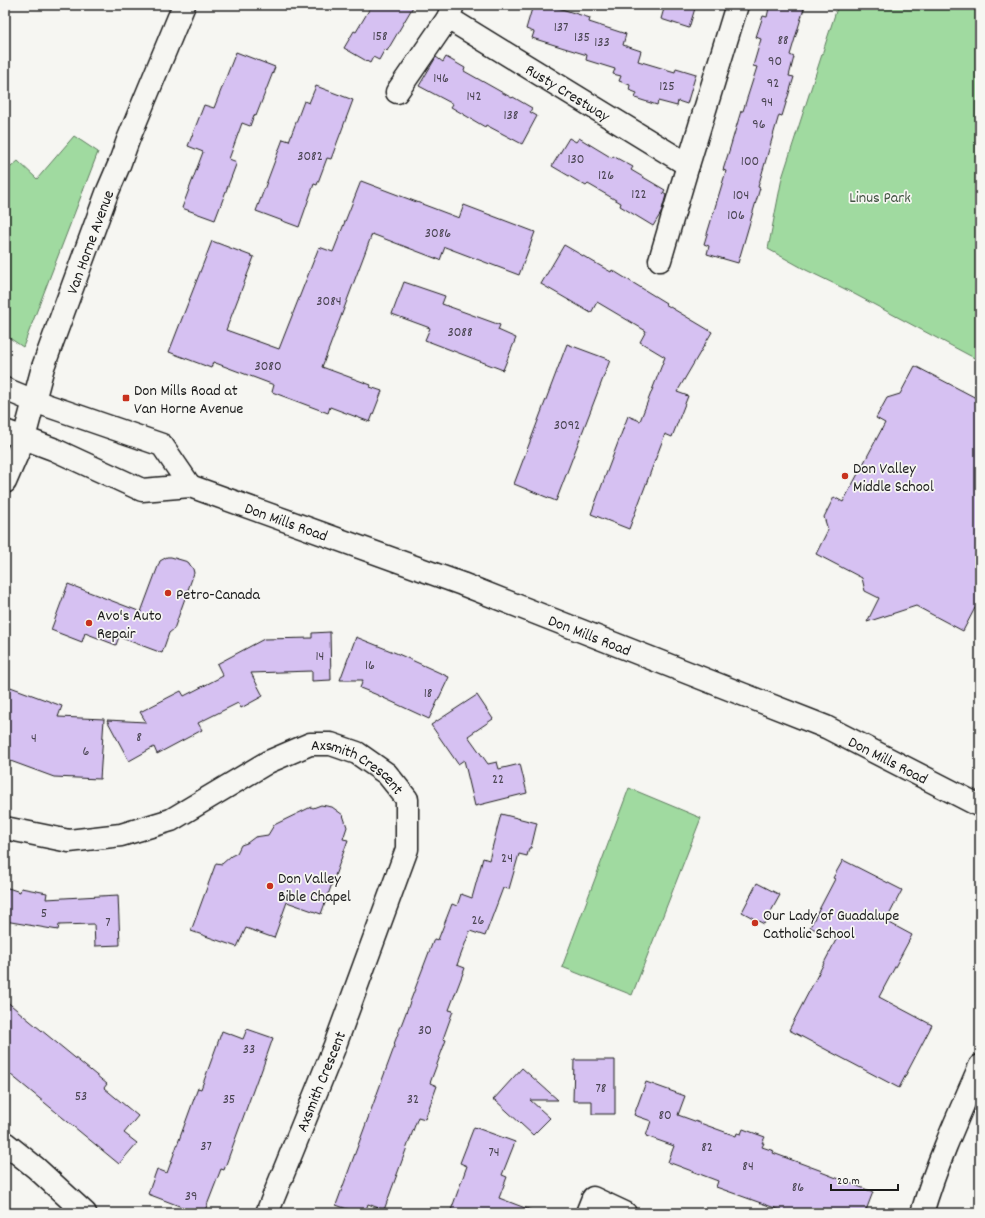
<svg xmlns="http://www.w3.org/2000/svg" width="985" height="1218" font-family="Dekko,sans-serif">
<style>
.green{fill:#a0daa0;stroke:#5e7b5e}
.building{fill:#d6c1f2;stroke:#1c1c1c}
.lines{fill:none;stroke-linecap:round;stroke-linejoin:round}
.street-casing{stroke:#1c1c1c;stroke-width:25}
.secondary-casing{stroke:#1c1c1c;stroke-width:25}
.street{stroke:#f6f6f2;stroke-width:22}
.secondary{stroke:#f6f6f2;stroke-width:22}
.poi-dot{fill:#c8321e;stroke:#f6f6f2;stroke-width:1.5}
.labels{text-anchor:middle;stroke-width:3.5;stroke-linejoin:round;paint-order:stroke}
.number-label{font-size:14px;fill:#4a4552}
.street-label{font-size:16px;fill:#1c1c1c;stroke:#f6f6f2}
.park-label{font-size:16px;fill:#454;stroke:#f6f6f2}
.poi-label{font-size:16px;fill:#1c1c1c;stroke:#f6f6f2;text-anchor:start}
</style>
<rect width="100%" height="100%" fill="#f6f6f2"/>
<filter id="ink" filterUnits="userSpaceOnUse"><feTurbulence type="fractalNoise" baseFrequency=".025" numOctaves="2"/><feDisplacementMap in="SourceGraphic" scale="8" xChannelSelector="R" yChannelSelector="G"/><feConvolveMatrix kernelMatrix="1 2 1 2 8 2 1 2 1" color-interpolation-filters="sRGB"/></filter>
<g filter="url(#ink)">
<g class="green">
<path d="M 838,5 L 980,5 L 980,361 L 843,288 L 806,270 L 768,249 L 782,178 Z"/>
<path d="M 74,136 L 98,152 L 23,347 L 5,335 L 5,172 L 18,161 L 37,179 Z"/>
<path d="M 629,788 L 701,818 L 632,995 L 562,967 Z"/>
</g>
<g class="building">
<path d="M 372,5 L 414,5 L 387,51 L 385,49 L 379,60 L 373,57 L 370,63 L 344,48 L 354,31 L 356,32 Z"/>
<path d="M 533,5 L 549,5 L 590,18 L 589,22 L 626,34 L 623,45 L 641,51 L 638,61 L 675,72 L 676,68 L 696,74 L 687,104 L 678,101 L 677,106 L 658,101 L 657,105 L 635,98 L 637,93 L 629,90 L 630,85 L 619,81 L 621,76 L 613,74 L 615,69 L 586,60 L 587,55 L 532,38 L 534,32 L 526,29 Z"/>
<path d="M 665,5 L 696,5 L 689,28 L 661,19 Z"/>
<path d="M 775,5 L 805,5 L 790,55 L 794,57 L 789,76 L 794,77 L 782,116 L 779,115 L 758,187 L 760,188 L 738,263 L 707,254 L 709,246 L 704,244 L 726,171 L 723,170 L 730,148 L 741,111 L 743,111 L 757,67 L 753,66 L 761,39 L 756,37 L 763,16 L 767,17 L 769,8 L 773,9 Z"/>
<path d="M 236,52 L 275,67 L 256,116 L 254,115 L 250,126 L 242,123 L 229,159 L 237,162 L 215,220 L 182,208 L 203,152 L 188,146 L 204,105 L 214,108 Z"/>
<path d="M 436,57 L 443,62 L 446,57 L 465,68 L 464,71 L 512,98 L 513,97 L 532,108 L 530,112 L 537,116 L 522,144 L 486,125 L 485,127 L 451,107 L 453,104 L 419,86 Z"/>
<path d="M 316,86 L 353,100 L 331,159 L 327,158 L 317,185 L 314,184 L 299,227 L 256,211 L 283,139 L 289,141 L 304,101 L 309,103 Z"/>
<path d="M 569,138 L 576,142 L 579,138 L 612,158 L 613,156 L 633,167 L 631,170 L 665,190 L 663,193 L 666,195 L 661,213 L 653,226 L 620,206 L 621,203 L 588,184 L 586,186 L 552,166 Z"/>
<path d="M 361,181 L 459,218 L 464,205 L 535,232 L 519,275 L 445,247 L 440,260 L 372,234 L 322,367 L 371,385 L 370,387 L 382,391 L 370,422 L 330,407 L 328,413 L 272,392 L 274,385 L 213,362 L 211,368 L 169,352 L 212,241 L 254,257 L 226,330 L 279,349 L 319,247 L 333,252 Z"/>
<path d="M 564,245 L 611,272 L 612,270 L 666,303 L 665,304 L 712,332 L 677,392 L 688,396 L 672,437 L 665,434 L 629,529 L 591,514 L 628,416 L 640,421 L 665,357 L 640,342 L 646,331 L 597,302 L 591,313 L 541,284 Z"/>
<path d="M 404,282 L 445,296 L 442,304 L 500,325 L 498,330 L 516,338 L 503,370 L 425,340 L 430,328 L 392,314 Z"/>
<path d="M 567,344 L 610,360 L 556,501 L 514,484 Z"/>
<path d="M 915,366 L 980,400 L 980,606 L 975,608 L 963,631 L 916,606 L 867,622 L 879,598 L 865,591 L 862,578 L 816,554 L 828,530 L 824,517 L 834,497 L 843,502 L 885,423 L 876,418 L 887,398 L 900,394 Z"/>
<path d="M 167,557 L 171,557 L 188,562 L 193,569 L 194,573 L 174,629 L 169,633 L 162,653 L 119,637 L 116,645 L 85,633 L 82,642 L 51,630 L 68,584 L 141,612 L 160,561 Z"/>
<path d="M 330,632 L 331,680 L 312,681 L 312,671 L 251,673 L 263,696 L 241,708 L 238,703 L 198,723 L 202,730 L 157,754 L 154,747 L 129,761 L 107,720 L 146,722 L 140,712 L 181,691 L 184,696 L 223,676 L 217,664 L 264,639 L 312,638 L 312,633 Z"/>
<path d="M 356,637 L 396,653 L 449,677 L 429,719 L 375,694 L 360,688 L 363,680 L 340,680 Z"/>
<path d="M 5,685 L 62,706 L 58,717 L 104,719 L 100,779 L 54,777 L 5,759 Z"/>
<path d="M 477,695 L 493,719 L 468,736 L 488,764 L 497,762 L 499,769 L 520,764 L 527,793 L 475,806 L 464,760 L 458,764 L 431,725 Z"/>
<path d="M 321,805 L 332,807 L 343,815 L 347,827 L 343,839 L 348,840 L 321,914 L 287,902 L 274,938 L 246,928 L 237,947 L 191,931 L 216,863 L 222,864 L 231,856 L 237,853 L 241,845 L 247,843 L 255,837 L 268,835 L 274,825 L 311,807 L 313,808 Z"/>
<path d="M 501,814 L 537,823 L 531,848 L 529,848 L 527,856 L 519,854 L 509,889 L 503,888 L 485,936 L 470,931 L 457,965 L 465,968 L 449,1010 L 453,1011 L 443,1039 L 446,1040 L 430,1083 L 437,1086 L 425,1119 L 418,1117 L 384,1210 L 368,1204 L 365,1213 L 358,1213 L 336,1205 L 395,1045 L 394,1044 L 434,939 L 438,940 L 452,904 L 457,906 L 461,894 L 472,898 L 483,858 L 489,860 Z"/>
<path d="M 843,860 L 902,890 L 886,921 L 912,935 L 879,997 L 932,1025 L 899,1088 L 789,1030 L 836,940 L 810,927 L 835,879 L 833,878 Z"/>
<path d="M 757,883 L 780,895 L 764,924 L 742,912 Z"/>
<path d="M 5,887 L 20,892 L 21,888 L 47,893 L 46,899 L 118,895 L 120,945 L 95,946 L 94,924 L 59,925 L 58,930 L 5,921 Z"/>
<path d="M 5,1000 L 30,1021 L 107,1084 L 104,1088 L 138,1116 L 124,1133 L 137,1143 L 119,1164 L 5,1070 Z"/>
<path d="M 247,1029 L 273,1038 L 260,1075 L 259,1074 L 224,1170 L 221,1169 L 204,1213 L 179,1213 L 182,1207 L 148,1194 L 157,1169 L 167,1173 L 198,1088 L 201,1089 L 222,1031 L 243,1039 Z"/>
<path d="M 574,1060 L 615,1060 L 615,1114 L 592,1114 L 592,1101 L 573,1101 Z"/>
<path d="M 522,1068 L 558,1100 L 530,1100 L 550,1118 L 533,1135 L 495,1100 L 493,1100 Z"/>
<path d="M 646,1082 L 685,1096 L 678,1115 L 736,1136 L 737,1133 L 741,1134 L 743,1129 L 765,1137 L 762,1143 L 764,1143 L 762,1147 L 774,1151 L 773,1153 L 822,1171 L 821,1172 L 873,1192 L 865,1213 L 789,1213 L 716,1187 L 718,1181 L 668,1162 L 674,1146 L 646,1136 L 651,1121 L 634,1115 Z"/>
<path d="M 474,1127 L 515,1142 L 502,1175 L 507,1177 L 499,1198 L 533,1211 L 532,1213 L 450,1213 L 467,1166 L 460,1163 Z"/>
</g>
<g class="lines">
<g class="street-casing">
<g id="street">
<path id="s1" d="M 453,5 L 448,18 L 688,165 L 737,5"/>
<path d="M 397,92 L 448,18"/>
<path d="M 660,260 L 688,165"/>
<path id="s2" d="M 5,828 L 69,841 L 121,835 L 171,820 L 268,762 L 310,744 L 331,744 L 357,753 L 387,774 L 407,799 L 407,849 L 334,1048 L 267,1213"/>
<path d="M 5,1143 L 36,1168 L 85,1213"/>
<path d="M 587,1213 L 593,1198 L 625,1213"/>
<path d="M 922,1213 C 937,1162 959,1114 980,1066"/>
</g>
</g>
<g class="secondary-casing">
<g id="secondary">
<path d="M 5,389 L 34,401 L 162,445 L 190,486"/>
<path id="s3" d="M 5,431 L 53,449 L 142,490 L 190,486 L 462,584 L 826,727 L 980,806"/>
<path id="s4" d="M 5,482 L 24,438 L 43,367 L 107,193 L 119,165 L 128,140 L 184,5"/>
</g>
</g>
<use href="#street" class="street"/>
<use href="#secondary" class="secondary"/>
</g>
</g>
<g class="poi-dot">
<rect x="122" y="394" width="8" height="8" rx="2"/>
<circle cx="845" cy="476" r="4"/>
<circle cx="168" cy="593" r="4"/>
<circle cx="89" cy="623" r="4"/>
<circle cx="270" cy="886" r="4"/>
<circle cx="755" cy="923" r="4"/>
</g>
<g class="labels">
<g class="number-label">
<text x="561" y="31">137</text>
<text x="380" y="40">158</text>
<text x="582" y="41">135</text>
<text x="783" y="44">88</text>
<text x="602" y="46">133</text>
<text x="775" y="65">90</text>
<text x="441" y="82">146</text>
<text x="773" y="87">92</text>
<text x="667" y="90">125</text>
<text x="474" y="100">142</text>
<text x="767" y="106">94</text>
<text x="511" y="119">138</text>
<text x="759" y="128">96</text>
<text x="310" y="160">3082</text>
<text x="576" y="163">130</text>
<text x="750" y="165">100</text>
<text x="606" y="179">126</text>
<text x="639" y="198">122</text>
<text x="741" y="199">104</text>
<text x="736" y="219">106</text>
<text x="438" y="237">3086</text>
<text x="329" y="305">3084</text>
<text x="460" y="336">3088</text>
<text x="268" y="370">3080</text>
<text x="567" y="429">3092</text>
<text x="320" y="660">14</text>
<text x="370" y="669">16</text>
<text x="428" y="697">18</text>
<text x="139" y="741">8</text>
<text x="34" y="742">4</text>
<text x="86" y="755">6</text>
<text x="498" y="783">22</text>
<text x="507" y="862">24</text>
<text x="44" y="917">5</text>
<text x="478" y="924">26</text>
<text x="108" y="926">7</text>
<text x="425" y="1034">30</text>
<text x="249" y="1053">33</text>
<text x="601" y="1092">78</text>
<text x="81" y="1100">53</text>
<text x="229" y="1103">35</text>
<text x="413" y="1103">32</text>
<text x="665" y="1119">80</text>
<text x="206" y="1150">37</text>
<text x="707" y="1151">82</text>
<text x="494" y="1156">74</text>
<text x="748" y="1170">84</text>
<text x="798" y="1191">86</text>
<text x="191" y="1200">39</text>
</g>
<g class="street-label">
<text dy="6" stroke="none"><textPath href="#s1" startOffset="155">Rusty Crestway</textPath></text>
<text dy="6" stroke="none"><textPath href="#s4" startOffset="255">Van Horne Avenue</textPath></text>
<text dy="6" stroke="none"><textPath href="#s3" startOffset="300">Don Mills Road</textPath></text>
<text dy="6" stroke="none"><textPath href="#s3" startOffset="624">Don Mills Road</textPath></text>
<text dy="6" stroke="none"><textPath href="#s3" startOffset="948">Don Mills Road</textPath></text>
<text dy="6" stroke="none"><textPath href="#s2" startOffset="383">Axsmith Crescent</textPath></text>
<text transform="translate(320 1081) rotate(-68)" y="6">Axsmith Crescent</text>
</g>
<g class="park-label">
<text x="880" y="202">Linus Park</text>
</g>
<g class="poi-label">
<text x="134" y="395">Don Mills Road at<tspan x="134" dy="18">Van Horne Avenue</tspan></text>
<text x="853" y="473">Don Valley<tspan x="853" dy="18">Middle School</tspan></text>
<text x="176" y="599">Petro-Canada</text>
<text x="97" y="620">Avo's Auto<tspan x="97" dy="18">Repair</tspan></text>
<text x="278" y="883">Don Valley<tspan x="278" dy="18">Bible Chapel</tspan></text>
<text x="763" y="920">Our Lady of Guadalupe<tspan x="763" dy="18">Catholic School</tspan></text>
</g>
</g>
<rect width="985" height="1218" fill="none" stroke="#f6f6f2" stroke-width="20"/>
<rect x="10" y="10" width="965" height="1198" fill="none" stroke="#1c1c1c" stroke-width="1.5" filter="url(#ink)"/>
<path d="M831 1184v6h67v-6" fill="none" stroke="#1c1c1c" stroke-width="2"/>
<text x="837" y="1184" font-size="12" fill="#1c1c1c" stroke="#f6f6f2" stroke-width="3" paint-order="stroke">20 m</text>
</svg>
